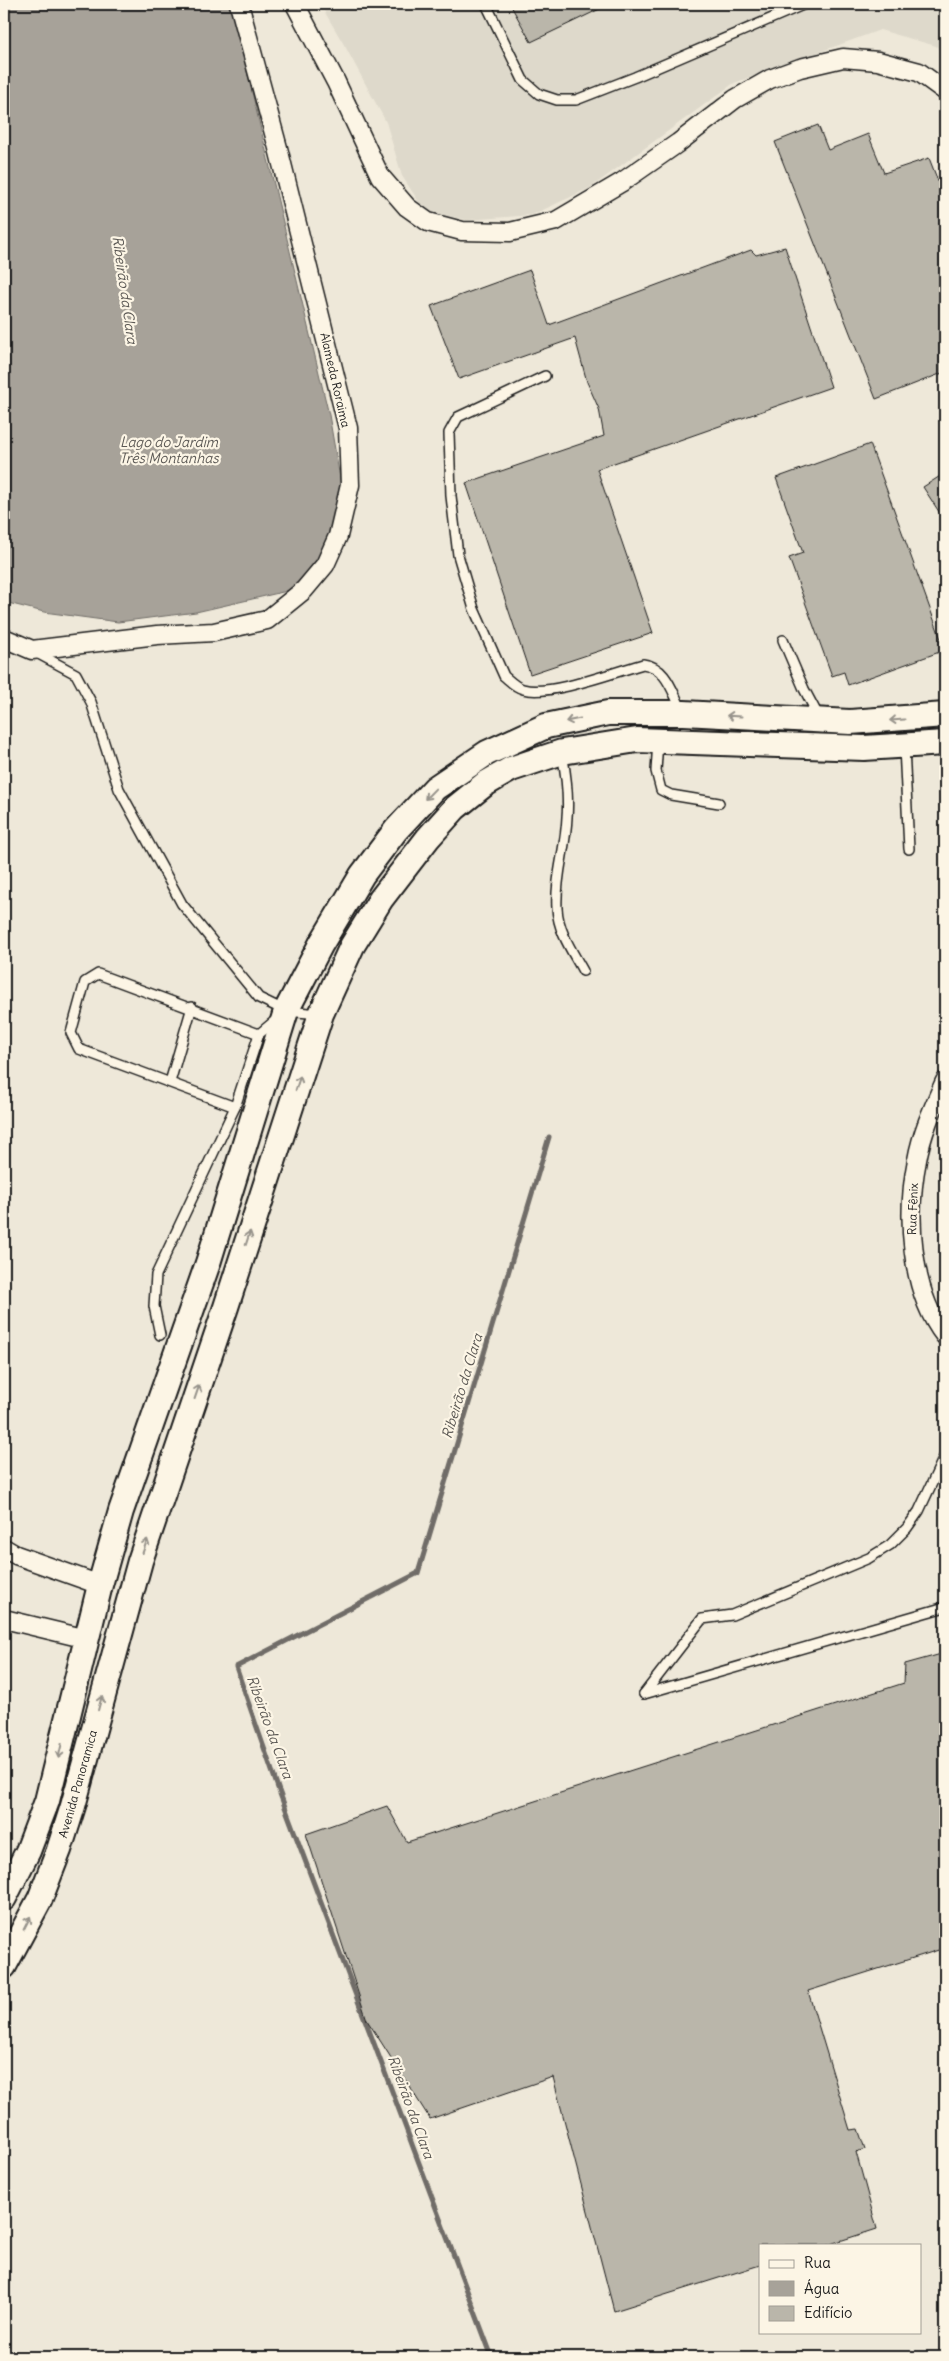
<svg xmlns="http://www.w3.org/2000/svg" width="949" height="2361" font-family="Delius,sans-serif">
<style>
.built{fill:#ded9cb}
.water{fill:#a7a299;stroke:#6f6c67}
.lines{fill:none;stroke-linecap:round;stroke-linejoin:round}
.stream{stroke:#6f6c67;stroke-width:5}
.building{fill:#bab6aa;stroke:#1c1c1c}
.service-casing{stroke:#1c1c1c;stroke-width:12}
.minor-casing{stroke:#1c1c1c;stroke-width:21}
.secondary-casing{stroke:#1c1c1c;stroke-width:28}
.service{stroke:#fcf5e5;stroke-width:9}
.minor{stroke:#fcf5e5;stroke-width:18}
.secondary{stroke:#fcf5e5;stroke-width:24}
.oneway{stroke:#97938b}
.labels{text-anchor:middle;stroke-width:4.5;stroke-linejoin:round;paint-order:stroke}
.street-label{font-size:12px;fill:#1c1c1c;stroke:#fcf5e5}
.water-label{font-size:14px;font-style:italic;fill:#5b5854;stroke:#fcf5e5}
</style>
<rect width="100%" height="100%" fill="#eee8d9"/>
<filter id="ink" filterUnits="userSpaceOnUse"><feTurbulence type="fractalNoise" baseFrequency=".02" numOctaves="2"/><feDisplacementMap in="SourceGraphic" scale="10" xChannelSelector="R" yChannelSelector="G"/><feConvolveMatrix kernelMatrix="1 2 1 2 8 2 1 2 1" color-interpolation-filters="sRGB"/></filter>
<g filter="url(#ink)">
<path class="built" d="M 320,4 L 945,4 L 945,55 L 936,46 L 880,30 L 734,83 L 590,188 L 532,215 L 466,220 L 425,211 L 402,176 L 386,122 L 346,48 Z"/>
<path class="water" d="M 4,4 L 231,4 L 329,415 L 342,490 L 331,550 L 300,588 L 196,612 L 118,622 L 44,612 L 4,602 Z"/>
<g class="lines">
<path class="stream" d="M 492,2357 L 279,1791 L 236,1667 L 418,1573 L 549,1137"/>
</g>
<g class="building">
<path d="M 510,4 L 610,4 L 531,42 Z"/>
<path d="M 818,125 L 828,150 L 868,134 L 884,173 L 929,158 L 945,199 L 945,372 L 876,399 L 775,142 Z"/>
<path d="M 785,247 L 831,387 L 597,469 L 653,633 L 530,674 L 466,483 L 604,436 L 599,409 L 587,382 L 575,338 L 459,379 L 431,306 L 530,270 L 549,325 L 751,250 L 756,255 Z"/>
<path d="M 870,444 L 945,650 L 848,685 L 844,672 L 832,676 L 789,558 L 803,553 L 776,478 Z"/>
<path d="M 945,473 L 945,521 L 923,487 Z"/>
<path d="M 945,1653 L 945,1948 L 808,1991 L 850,2130 L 858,2129 L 865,2149 L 856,2152 L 877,2229 L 827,2245 L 760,2245 L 760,2265 L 614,2311 L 553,2077 L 430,2119 L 367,2020 L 306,1834 L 387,1806 L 407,1842 L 904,1683 L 905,1664 Z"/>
</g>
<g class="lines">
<g class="service-casing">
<g id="service">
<path d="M 486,4 L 523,80 L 539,94 L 557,100 L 576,100 L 635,77 L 805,4"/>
<path d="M 545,376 L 458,417 L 449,433 L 451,496 L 458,555 L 474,609 L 504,676 C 510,681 515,687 523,689 C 548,697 615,672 643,664 C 667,667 672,692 682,710"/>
<path d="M 783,640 L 804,689 L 820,719"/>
<path d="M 35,652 L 76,674 L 91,702 L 119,789 L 182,904 L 259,998 L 286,1011 L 320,1014"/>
<path d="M 658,741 L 656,771 L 661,790 L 671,795 L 719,803"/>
<path d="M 904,747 L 909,849"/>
<path d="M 562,753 C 566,774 569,795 567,817 C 566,847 555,878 557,908 C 558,931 572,951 583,971"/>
<path d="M 170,1082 L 192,1007"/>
<path d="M 235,1107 L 79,1049 L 71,1033 L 85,982 L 98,974 L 259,1034"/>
<path d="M 160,1335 L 154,1306 L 156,1275 L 235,1107 L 259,1034 L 277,1019"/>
<path d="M 644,1694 L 702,1619 L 732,1615 L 869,1558 L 890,1545 L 907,1528 L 919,1511 L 945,1455"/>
<path d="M 644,1694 L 945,1607"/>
</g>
</g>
<g class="minor-casing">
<g id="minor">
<path d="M 295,4 L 336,82 L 380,176 L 407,207 L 428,222 L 462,231 L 510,232 L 556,221 L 622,182 L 678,143 L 735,99 L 770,79 L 800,68 L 843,58 L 878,61 L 919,72 L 945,91"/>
<path d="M 4,638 L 32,650 L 157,635 L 214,632 L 267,620 L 304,590 L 325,565 L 338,536 L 350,485 L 348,428 L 278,148 L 239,4"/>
<path d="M 945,1081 C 934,1106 922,1132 917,1160 C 906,1214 910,1291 945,1336"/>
<path d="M 4,1548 L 16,1555 L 100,1585"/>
<path d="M 4,1619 L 87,1639"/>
</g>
</g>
<g class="secondary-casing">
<g id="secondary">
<path d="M 4,1898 L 28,1851 L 47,1801 L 100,1585 L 121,1511 L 208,1263 L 286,1011 L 321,944 L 362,875 L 396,830 L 435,788 L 487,753 L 546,726 L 608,713 L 684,713 L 850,722 L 945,715"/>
<path d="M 4,1966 L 40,1899 L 59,1850 L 73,1806 L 140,1561 L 226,1307 L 321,1014 L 352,946 L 381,899 L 428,838 L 455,808 L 485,784 L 511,769 L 562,752 L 637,740 L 864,748 L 945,743"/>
</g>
</g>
<use href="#service" class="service"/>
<use href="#minor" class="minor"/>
<use href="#secondary" class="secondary"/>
</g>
<defs><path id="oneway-shaft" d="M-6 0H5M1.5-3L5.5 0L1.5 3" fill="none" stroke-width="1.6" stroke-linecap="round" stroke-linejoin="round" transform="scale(1.25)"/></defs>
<g class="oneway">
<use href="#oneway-shaft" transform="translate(734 716) rotate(-177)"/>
<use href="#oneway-shaft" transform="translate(573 720) rotate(168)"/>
<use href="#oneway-shaft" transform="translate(897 720) rotate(176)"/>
<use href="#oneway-shaft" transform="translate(430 794) rotate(134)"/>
<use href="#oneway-shaft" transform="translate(298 1083) rotate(-72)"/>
<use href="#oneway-shaft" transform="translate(248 1238) rotate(-72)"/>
<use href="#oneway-shaft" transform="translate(197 1392) rotate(-71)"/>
<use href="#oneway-shaft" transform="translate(145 1546) rotate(-71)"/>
<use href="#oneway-shaft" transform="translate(100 1703) rotate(-75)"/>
<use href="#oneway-shaft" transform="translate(60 1751) rotate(103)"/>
<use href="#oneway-shaft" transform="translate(27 1923) rotate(-63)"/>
</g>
</g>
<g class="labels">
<g class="street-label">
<text transform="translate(335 380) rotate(77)" y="4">Alameda Roraima</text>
<text transform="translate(913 1209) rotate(-88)" y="4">Rua Fênix</text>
<text transform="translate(78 1784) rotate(-74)" y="4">Avenida Panoramica</text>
</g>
<g class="water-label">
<text transform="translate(125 290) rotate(82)" y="5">Ribeirão da Clara</text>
<text x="169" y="447">Lago do Jardim<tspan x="169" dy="16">Três Montanhas</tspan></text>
<text transform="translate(462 1386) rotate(-73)" y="5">Ribeirão da Clara</text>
<text transform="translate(270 1727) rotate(70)" y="5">Ribeirão da Clara</text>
<text transform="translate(411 2107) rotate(70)" y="5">Ribeirão da Clara</text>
</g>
</g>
<rect width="949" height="2361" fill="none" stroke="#fcf5e5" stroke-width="20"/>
<rect x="10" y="10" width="929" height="2341" fill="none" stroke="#1c1c1c" stroke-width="2" filter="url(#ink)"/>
<rect x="759" y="2244" width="162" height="90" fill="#fcf5e5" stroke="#a29e95"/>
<rect x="769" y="2260" width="25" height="8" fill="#fcf5e5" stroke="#a29e95"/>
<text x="804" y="2268" font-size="15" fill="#1c1c1c">Rua</text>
<rect x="769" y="2281" width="25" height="15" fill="#a7a299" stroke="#a29e95"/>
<text x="804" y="2294" font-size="15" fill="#1c1c1c">Água</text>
<rect x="769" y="2306" width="25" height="15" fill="#bab6aa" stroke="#a29e95"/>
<text x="804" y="2318" font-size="15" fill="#1c1c1c">Edifício</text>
</svg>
